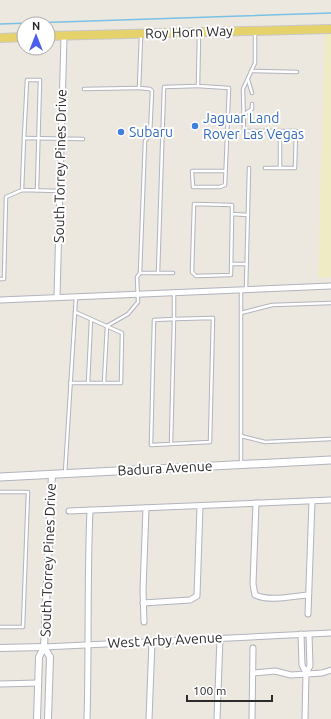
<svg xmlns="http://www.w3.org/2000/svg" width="331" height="719" font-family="Ubuntu,sans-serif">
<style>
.sand{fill:#eeebc5}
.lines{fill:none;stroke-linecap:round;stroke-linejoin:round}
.stream{stroke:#7ac1e5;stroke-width:1.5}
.service-casing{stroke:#b2b4be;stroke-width:4.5}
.minor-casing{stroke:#b2b4be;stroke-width:7}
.tertiary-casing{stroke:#b2b4be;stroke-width:8}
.secondary-casing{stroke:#b2b4be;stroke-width:9}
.primary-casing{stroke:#c8c8c8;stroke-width:10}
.service{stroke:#fff;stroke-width:2.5}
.minor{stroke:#fff;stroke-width:5}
.tertiary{stroke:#fff;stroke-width:6}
.secondary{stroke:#fff;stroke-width:7}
.primary{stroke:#e6d26a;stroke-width:8}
.shop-dot{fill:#3f7fe0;stroke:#fff;stroke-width:1.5}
.labels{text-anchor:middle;stroke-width:4;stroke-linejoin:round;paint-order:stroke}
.street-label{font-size:14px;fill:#2b2b2b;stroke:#fff}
.shop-label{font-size:14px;fill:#366cbe;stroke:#fff;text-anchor:start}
</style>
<rect width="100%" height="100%" fill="#ece7df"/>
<path class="sand" d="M 325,33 L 331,33 L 331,277 L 318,278 Z"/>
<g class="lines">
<path class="stream" d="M 0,24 L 331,13"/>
<g class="service-casing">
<g id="service">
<path d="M 255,33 L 255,63 L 243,89 L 244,131 L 296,131 L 295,168 L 280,168 L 280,131"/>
<path d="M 199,34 L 198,86 L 229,88 L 225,185 L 220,187 L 193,187 L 192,171 L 225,171"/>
<path d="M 251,71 L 297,72"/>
<path d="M 248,80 L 252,93"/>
<path d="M 84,89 L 139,88"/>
<path d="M 243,115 L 252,109 L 252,104"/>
<path d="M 24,138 L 27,80 L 40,80 L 37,190"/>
<path d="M 265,168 L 280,168"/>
<path d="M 22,190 L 24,138 L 83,139"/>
<path d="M 232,214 L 231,275 L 196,276 L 192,272 L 194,204 L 232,205 L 232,214 L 248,215"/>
<path d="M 232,264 L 247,264"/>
<path d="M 140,273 L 173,273"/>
<path d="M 158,273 L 164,87 L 198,86"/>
<path d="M 0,279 L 4,279 L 6,197 L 22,190 L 59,191"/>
<path d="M 246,289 L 249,168"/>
<path d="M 241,290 L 241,463"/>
<path d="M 241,313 L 272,305 L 331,303"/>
<path d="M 70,383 L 121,383 L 122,333 L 75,312"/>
<path d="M 88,383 L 91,320"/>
<path d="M 104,383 L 107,326 L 128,314 L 138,302 L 137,277 L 140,273 L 145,141 L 150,135 L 152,91 L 150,89 L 139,88 L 141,36"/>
<path d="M 241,436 L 265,442 L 331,439"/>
<path d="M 171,444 L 174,319 L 154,320 L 151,445 L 210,442 L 213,318 L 174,319 L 174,293"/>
<path d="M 65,473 L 76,296"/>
<path d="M 0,492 L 28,492 L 23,627 L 0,627"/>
</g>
</g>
<g class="minor-casing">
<g id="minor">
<path d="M 57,297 L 64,36"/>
<path d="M 0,300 L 331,286"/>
<path d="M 256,503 L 253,584 L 255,595 C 270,602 293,596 308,595"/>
<path d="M 69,511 L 331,500"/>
<path d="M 143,603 L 190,600 L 197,596 L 200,506"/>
<path d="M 308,614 L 312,501"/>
<path d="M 144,622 L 143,590 L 146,508"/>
<path d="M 301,634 L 302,665 L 306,673"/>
<path d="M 44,647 L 331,633"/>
<path d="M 253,673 L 275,671 L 291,675 L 322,673 L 331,670"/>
<path d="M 0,684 L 38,683"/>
<path d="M 87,719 C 89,649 87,580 90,510"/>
<path d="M 149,719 L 152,641"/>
<path d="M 217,719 L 220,638"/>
<path d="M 252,719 L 253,648"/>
<path d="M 305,719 L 306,673 L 310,666 L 309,634"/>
</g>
</g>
<g class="tertiary-casing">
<g id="tertiary">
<path d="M 44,647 L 50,657 L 48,719"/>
<path d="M 0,648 L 44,647"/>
<path d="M 37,719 L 39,657 L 44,647 L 52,474"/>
</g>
</g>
<g class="secondary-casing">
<path id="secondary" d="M 0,477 L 331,460"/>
</g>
<g class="primary-casing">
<g id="primary">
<path d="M 48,36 L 331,29"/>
<path d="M 0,38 L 24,37"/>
</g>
</g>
<use href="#service" class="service"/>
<use href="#minor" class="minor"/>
<use href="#tertiary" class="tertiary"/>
<use href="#secondary" class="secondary"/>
<use href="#primary" class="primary"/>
</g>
<g class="shop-dot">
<circle cx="195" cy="126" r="4"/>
<circle cx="121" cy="132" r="4"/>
</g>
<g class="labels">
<g class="street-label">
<text transform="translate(189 32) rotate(-2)" y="5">Roy Horn Way</text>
<text transform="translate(60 166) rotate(-89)" y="5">South Torrey Pines Drive</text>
<text transform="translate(165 468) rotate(-3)" y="5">Badura Avenue</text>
<text transform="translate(48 560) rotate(-88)" y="5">South Torrey Pines Drive</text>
<text transform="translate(165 640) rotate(-3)" y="5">West Arby Avenue</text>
</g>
<g class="shop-label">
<text x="203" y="123">Jaguar Land<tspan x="203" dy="16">Rover Las Vegas</tspan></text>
<text x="129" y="137">Subaru</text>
</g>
</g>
<g transform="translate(36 36)"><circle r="19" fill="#ffffff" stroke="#aaaaaa"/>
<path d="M0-3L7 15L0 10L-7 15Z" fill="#4c5fec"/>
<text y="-6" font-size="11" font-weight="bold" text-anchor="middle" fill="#2b2b2b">N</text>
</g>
<path d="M187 695v6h85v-6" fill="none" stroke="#2b2b2b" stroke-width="2"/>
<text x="193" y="695" font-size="12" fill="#2b2b2b" stroke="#ffffff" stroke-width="3" paint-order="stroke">100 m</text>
</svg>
